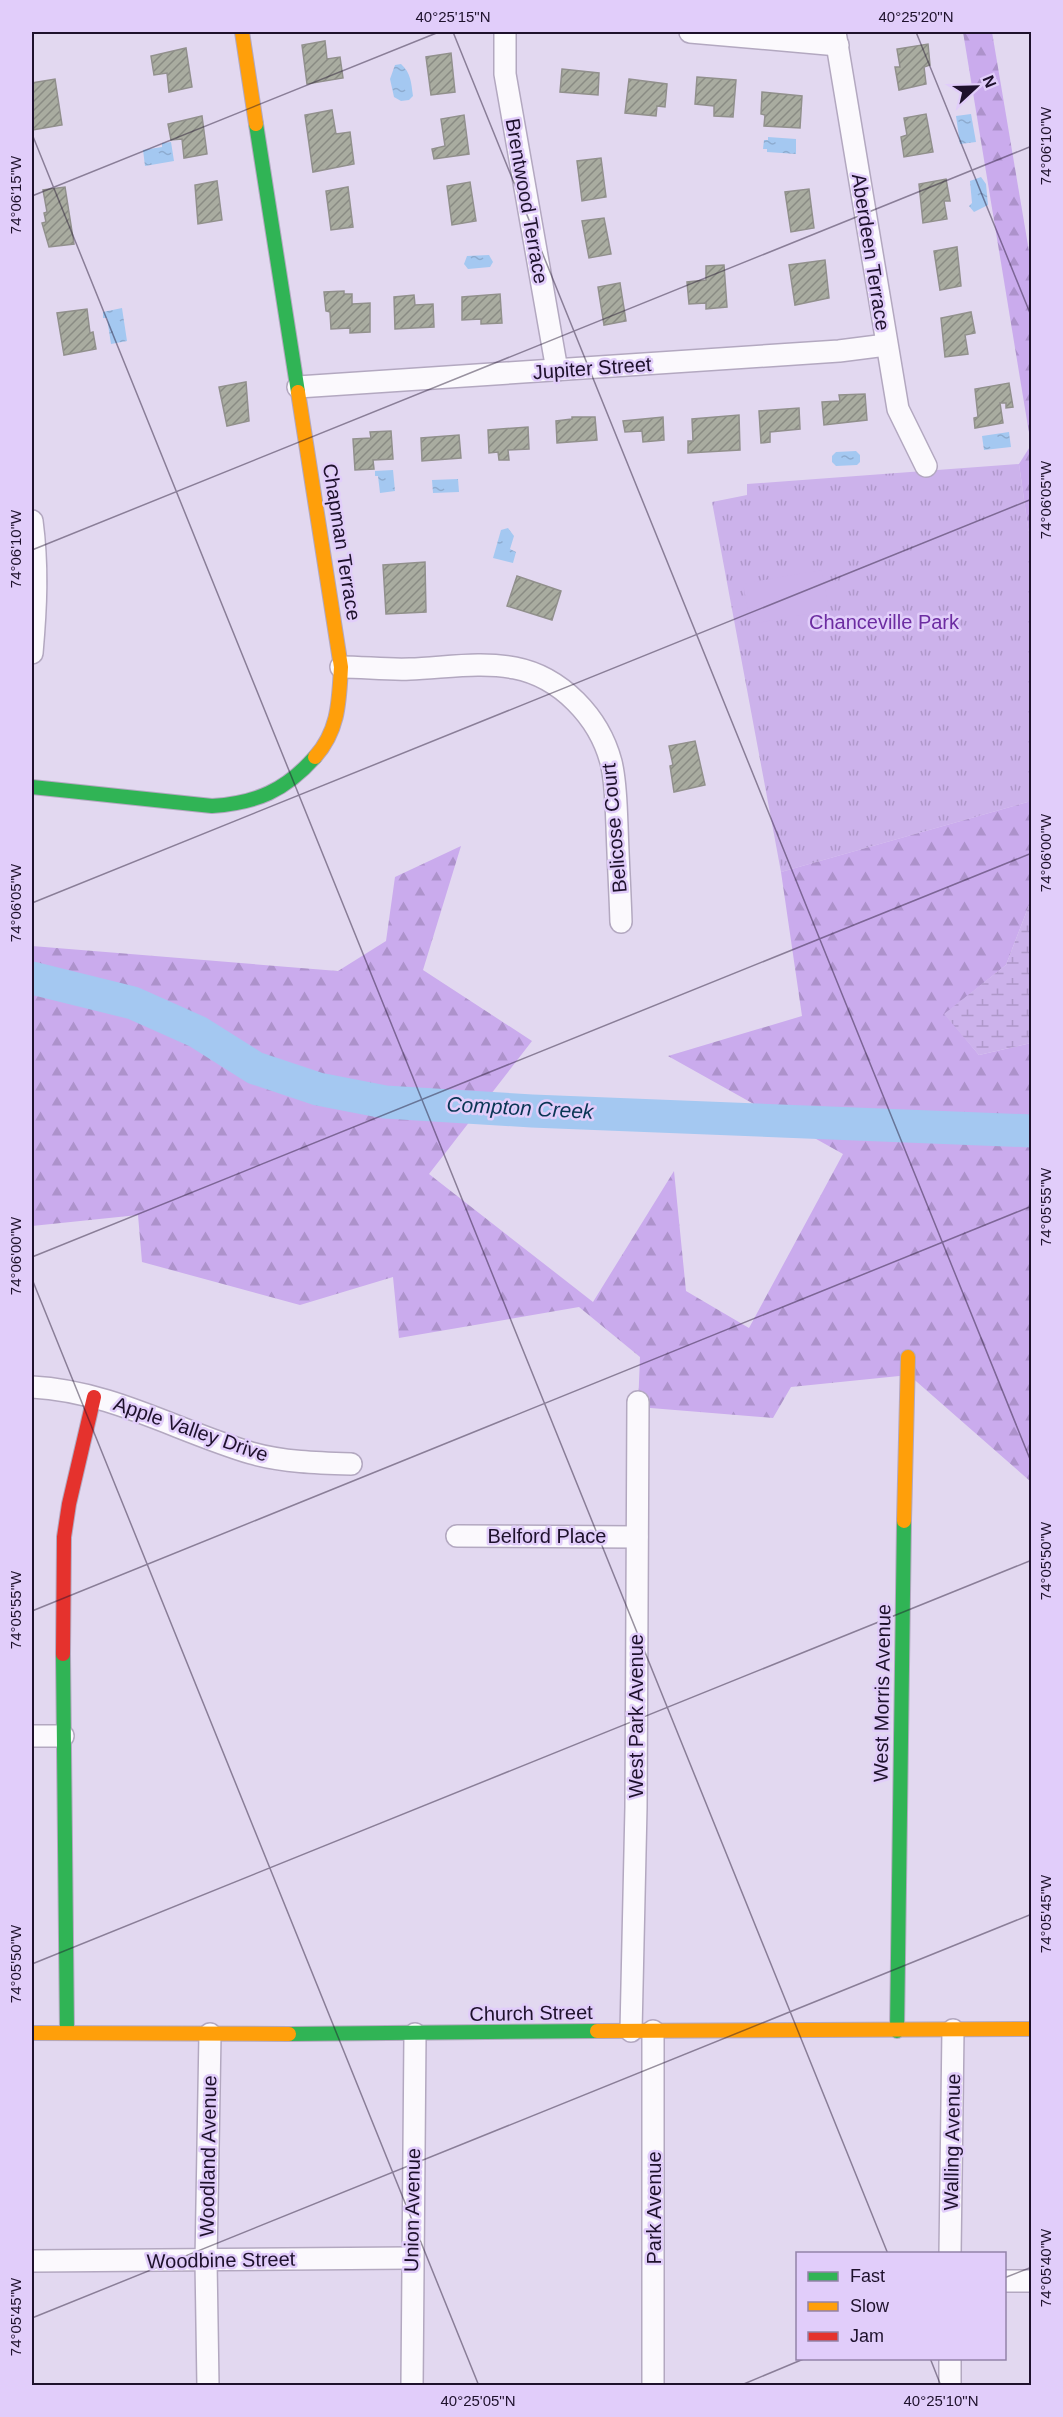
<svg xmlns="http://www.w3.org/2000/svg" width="1063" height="2417" font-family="Arial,sans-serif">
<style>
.grass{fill:url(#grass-tufts)}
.forest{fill:url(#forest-firs)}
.wetland{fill:url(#wetland-marsh)}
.pitch{fill:#ccb2eb}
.water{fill:url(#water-ripples)}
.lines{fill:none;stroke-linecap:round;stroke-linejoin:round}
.river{stroke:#a4c8f1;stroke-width:33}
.building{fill:url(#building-hatch);stroke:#91908c;stroke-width:1.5}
.street-casing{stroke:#b3a8c0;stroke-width:24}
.fast-casing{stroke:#b3a8c0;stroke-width:16}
.slow-casing{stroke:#b3a8c0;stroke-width:16}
.jam-casing{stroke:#b3a8c0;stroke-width:16}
.street{stroke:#fbf9fd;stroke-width:21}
.fast{stroke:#30b455;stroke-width:14}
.slow{stroke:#ff9f0a;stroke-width:14}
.jam{stroke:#e5322d;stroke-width:14}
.ticks{fill:none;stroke:#1e112c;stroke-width:1.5;stroke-opacity:0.45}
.labels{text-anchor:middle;stroke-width:5;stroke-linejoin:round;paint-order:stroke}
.street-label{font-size:20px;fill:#1e112c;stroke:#e1cdfa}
.park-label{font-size:20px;fill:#6c2ca1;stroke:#e1cdfa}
.water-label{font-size:21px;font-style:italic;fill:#093554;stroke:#e1cdfa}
.neatline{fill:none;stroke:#1e112c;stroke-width:2}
.ticks-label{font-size:15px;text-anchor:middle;fill:#1e112c}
</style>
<defs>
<pattern id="grass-tufts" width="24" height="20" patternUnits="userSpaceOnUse" patternTransform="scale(1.5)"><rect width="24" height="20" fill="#ccb2eb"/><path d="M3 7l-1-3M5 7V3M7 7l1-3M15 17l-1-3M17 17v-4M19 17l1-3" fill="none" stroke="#af98ca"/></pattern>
<pattern id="forest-firs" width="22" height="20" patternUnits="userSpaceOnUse" patternTransform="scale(1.5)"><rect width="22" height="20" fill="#caabed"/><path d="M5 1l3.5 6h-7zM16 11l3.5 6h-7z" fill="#ad92cb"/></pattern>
<pattern id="wetland-marsh" width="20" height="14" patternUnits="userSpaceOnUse" patternTransform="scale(1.5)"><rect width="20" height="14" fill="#ccb2eb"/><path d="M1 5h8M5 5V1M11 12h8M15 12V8" fill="none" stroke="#af98ca"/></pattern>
<pattern id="water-ripples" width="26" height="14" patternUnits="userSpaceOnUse" patternTransform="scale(1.5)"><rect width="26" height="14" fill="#a4c8f1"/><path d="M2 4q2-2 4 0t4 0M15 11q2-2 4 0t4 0" fill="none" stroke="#8dabcf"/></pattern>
<pattern id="building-hatch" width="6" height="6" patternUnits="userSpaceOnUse" patternTransform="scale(1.5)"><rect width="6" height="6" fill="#a9aca0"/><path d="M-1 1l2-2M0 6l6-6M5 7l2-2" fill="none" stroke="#898b83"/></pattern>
</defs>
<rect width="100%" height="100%" fill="#e2d8f0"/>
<path class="grass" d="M 1019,464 L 1031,548 L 1031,801 L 781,872 L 712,502 L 747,495 L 747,484 Z"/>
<g class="forest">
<path d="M 963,32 L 992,32 L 1031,263 L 1031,445 Z"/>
<path d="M 1031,445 L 1031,548 L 1019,464 Z"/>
<path d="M 1031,801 L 1031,900 L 1006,965 L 945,1014 L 979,1055 L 1031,1043 L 1031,1482 L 909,1375 L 791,1387 L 773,1418 L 638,1407 L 640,1357 L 579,1307 L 399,1338 L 393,1277 L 300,1305 L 142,1262 L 138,1215 L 32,1226 L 32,946 L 338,971 L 386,941 L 395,877 L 461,846 L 423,970 L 532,1041 L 429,1174 L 593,1302 L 674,1171 L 686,1291 L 749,1328 L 843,1154 L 668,1056 L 802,1016 L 781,872 Z"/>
</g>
<path class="wetland" d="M 1031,900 L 1031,1043 L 979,1055 L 944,1014 L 1006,965 Z"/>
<path class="pitch" d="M 821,570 L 829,610 L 751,624 L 743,584 Z"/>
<g class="water">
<path d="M 401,64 C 411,73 411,82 413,96 L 409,100 L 401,101 L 394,97 L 390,79 L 395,65 Z"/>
<path d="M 971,114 L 976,142 L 960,144 L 956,116 Z"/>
<path d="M 768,137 L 796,139 L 796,154 L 767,152 L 767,149 L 763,149 L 764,140 L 768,140 Z"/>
<path d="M 171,142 L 174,161 L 145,166 L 143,150 L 162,147 L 162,143 Z"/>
<path d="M 981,177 L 986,184 L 988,205 L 974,212 L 969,206 L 972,203 L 970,181 Z"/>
<path d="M 489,255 L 493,262 L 490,267 L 468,269 L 464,264 L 467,256 Z"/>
<path d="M 122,308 L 127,341 L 111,344 L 107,318 L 103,318 L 103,312 Z"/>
<path d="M 1009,432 L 1011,447 L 984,450 L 982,436 Z"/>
<path d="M 856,451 L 860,455 L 860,462 L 857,465 L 836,466 L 832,462 L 832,456 L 836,452 Z"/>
<path d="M 393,470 L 395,491 L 380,493 L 378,476 L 375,476 L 375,471 Z"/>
<path d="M 458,479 L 459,492 L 433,493 L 432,480 Z"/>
<path d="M 508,528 L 514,536 L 510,549 L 516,552 L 513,563 L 493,558 L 501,530 Z"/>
</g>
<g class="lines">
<path class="river" d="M 32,978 L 133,1003 L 198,1032 L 255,1068 L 318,1089 L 385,1102 L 532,1111 L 1032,1131"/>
</g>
<g class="building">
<path d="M 325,41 L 327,59 L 340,57 L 343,78 L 307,84 L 302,45 Z"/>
<path d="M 928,44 L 930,65 L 924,67 L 926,84 L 899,90 L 895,67 L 900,67 L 897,49 Z"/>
<path d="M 186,48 L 192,87 L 169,92 L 167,73 L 154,75 L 151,56 Z"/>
<path d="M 451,53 L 455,92 L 431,95 L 426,57 Z"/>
<path d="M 562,69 L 599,73 L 598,95 L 560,92 Z"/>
<path d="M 697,77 L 736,80 L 733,117 L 714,116 L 714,106 L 695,104 Z"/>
<path d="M 55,79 L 62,125 L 32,130 L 32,83 Z"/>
<path d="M 629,79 L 667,84 L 665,107 L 657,106 L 656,116 L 625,113 Z"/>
<path d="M 762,92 L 802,96 L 800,128 L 764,126 L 765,115 L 761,114 Z"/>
<path d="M 332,110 L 336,134 L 350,132 L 354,164 L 313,172 L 305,115 Z"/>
<path d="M 926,114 L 933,152 L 904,157 L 901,137 L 907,135 L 904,118 Z"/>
<path d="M 464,115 L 469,154 L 434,159 L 432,149 L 445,146 L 441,119 Z"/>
<path d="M 202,116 L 207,154 L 184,158 L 182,139 L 171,140 L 168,124 Z"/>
<path d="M 601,158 L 606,197 L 582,201 L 577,161 Z"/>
<path d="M 946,179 L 950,201 L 944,201 L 947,219 L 923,223 L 919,184 Z"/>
<path d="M 217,181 L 222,220 L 198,224 L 195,185 Z"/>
<path d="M 470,182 L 476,221 L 452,225 L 447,186 Z"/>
<path d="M 65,187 L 74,244 L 49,247 L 42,223 L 46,222 L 44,213 L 47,212 L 43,190 Z"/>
<path d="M 348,187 L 353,227 L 331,230 L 326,191 Z"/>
<path d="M 809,189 L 814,228 L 791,232 L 785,192 Z"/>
<path d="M 604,218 L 611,254 L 589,258 L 582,221 Z"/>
<path d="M 957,247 L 961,286 L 940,290 L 934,251 Z"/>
<path d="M 825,260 L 829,298 L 795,305 L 789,265 Z"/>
<path d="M 724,265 L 727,307 L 706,309 L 706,303 L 689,304 L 687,282 L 706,280 L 706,266 Z"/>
<path d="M 620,283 L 626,321 L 604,325 L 598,287 Z"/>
<path d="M 344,291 L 344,294 L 352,294 L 352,304 L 370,303 L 370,332 L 350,333 L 350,328 L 331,329 L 330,312 L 326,311 L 324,292 Z"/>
<path d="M 500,294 L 502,323 L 481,324 L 481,319 L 462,320 L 462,297 Z"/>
<path d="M 414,295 L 415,305 L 433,304 L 434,327 L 395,329 L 394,297 Z"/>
<path d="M 87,309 L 90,333 L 93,332 L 96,349 L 64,355 L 57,313 Z"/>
<path d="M 971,312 L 975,333 L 965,335 L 968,354 L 945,357 L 941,318 Z"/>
<path d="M 246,382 L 249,421 L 227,426 L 219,387 Z"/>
<path d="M 1009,383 L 1013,407 L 1006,408 L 1006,403 L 1000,403 L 1003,423 L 975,428 L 974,418 L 978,417 L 975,389 Z"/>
<path d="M 865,394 L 867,420 L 824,425 L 822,402 L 840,401 L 839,395 Z"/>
<path d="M 799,408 L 800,429 L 770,432 L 770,442 L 761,443 L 759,411 Z"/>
<path d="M 739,415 L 740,450 L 688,453 L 688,441 L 693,441 L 692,419 Z"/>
<path d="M 572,417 L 595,417 L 597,440 L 557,443 L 556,421 L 572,419 Z"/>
<path d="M 663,417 L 664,440 L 643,442 L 642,431 L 625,432 L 623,421 Z"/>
<path d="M 528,427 L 529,449 L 508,450 L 509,460 L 499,460 L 498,452 L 489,453 L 488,430 Z"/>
<path d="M 391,431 L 393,459 L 373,460 L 374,469 L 355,470 L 353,439 L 371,438 L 370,432 Z"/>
<path d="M 459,435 L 461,458 L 422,461 L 421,438 Z"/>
<path d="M 425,562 L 426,612 L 386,614 L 383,565 Z"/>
<path d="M 517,576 L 561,591 L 552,620 L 507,606 Z"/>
<path d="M 695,741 L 705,785 L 674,792 L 670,766 L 673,765 L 669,746 Z"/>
</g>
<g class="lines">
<g class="street-casing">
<g id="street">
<path d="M 505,32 L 505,74 L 557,370"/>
<path d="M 690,32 L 838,45"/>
<path d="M 835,32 L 898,409 L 926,466"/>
<path d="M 298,387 L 839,351 L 886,345"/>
<path d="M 32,521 C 38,566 36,608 32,653"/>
<path d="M 341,667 C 364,667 387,670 410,669 C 443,668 481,661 515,668 C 561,677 599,717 611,762 C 616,782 616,805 617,826 C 618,858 620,890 621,922"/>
<path d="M 32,1387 C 111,1391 177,1431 251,1453 C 283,1462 317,1463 351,1464"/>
<path d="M 457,1536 L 637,1537"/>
<path d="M 32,1736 L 63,1736"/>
<path d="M 631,2031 L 636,1807 L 638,1402"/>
<path d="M 950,2254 L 953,2030"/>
<path d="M 32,2261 L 411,2258"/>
<path d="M 1004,2281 L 1032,2281"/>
<path d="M 208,2386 L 206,2261 L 210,2034"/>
<path d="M 412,2386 L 415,2034"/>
<path d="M 653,2386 L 653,2031"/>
<path d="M 950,2386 L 950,2358"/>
</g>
</g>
<g class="fast-casing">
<g id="fast">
<path d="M 256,124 L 298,392"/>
<path d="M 32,787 L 212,806 C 256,803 285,791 315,757"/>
<path d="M 63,1654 L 67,2033"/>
<path d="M 897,2031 L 904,1521"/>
<path d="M 289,2034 L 597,2031"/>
</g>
</g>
<g class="slow-casing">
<g id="slow">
<path d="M 242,32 L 256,124"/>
<path d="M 298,392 L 341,667 C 339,701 339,730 315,757"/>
<path d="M 904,1521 L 908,1357"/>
<path d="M 597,2031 L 1032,2029"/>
<path d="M 32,2033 L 289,2034"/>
</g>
</g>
<g class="jam-casing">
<path id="jam" d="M 63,1654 L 64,1537 L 69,1504 L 94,1397"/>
</g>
<use href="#street" class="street"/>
<use href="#fast" class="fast"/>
<use href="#slow" class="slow"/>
<use href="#jam" class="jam"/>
</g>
<path class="ticks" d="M 453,32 L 1032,1464M 916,32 L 1032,318M 32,134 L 888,2254M 32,196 L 439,32M 32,550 L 1032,146M 32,903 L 1032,499M 32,1257 L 1032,853M 32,1279 L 479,2386M 32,1611 L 1032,1206M 32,1964 L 1032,1560M 1004,2278 L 1032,2267M 32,2318 L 1032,1914M 930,2358 L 941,2386M 739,2386 L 806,2358"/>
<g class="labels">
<g class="street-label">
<text transform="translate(527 201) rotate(80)" y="7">Brentwood Terrace</text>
<text transform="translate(871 252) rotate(81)" y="7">Aberdeen Terrace</text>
<text transform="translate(592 368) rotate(-4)" y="7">Jupiter Street</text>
<text transform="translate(342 542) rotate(81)" y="7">Chapman Terrace</text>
<text transform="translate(614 828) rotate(-95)" y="7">Belicose Court</text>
<text transform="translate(191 1429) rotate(19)" y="7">Apple Valley Drive</text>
<text x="547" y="1543">Belford Place</text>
<text transform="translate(882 1693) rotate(-89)" y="7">West Morris Avenue</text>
<text transform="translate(636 1716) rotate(-90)" y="7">West Park Avenue</text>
<text transform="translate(531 2013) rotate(-1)" y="7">Church Street</text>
<text transform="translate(952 2142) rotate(-89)" y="7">Walling Avenue</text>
<text transform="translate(208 2156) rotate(-89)" y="7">Woodland Avenue</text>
<text transform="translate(654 2208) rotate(-90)" y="7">Park Avenue</text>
<text transform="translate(412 2210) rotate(-89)" y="7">Union Avenue</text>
<text transform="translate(221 2260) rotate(-1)" y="7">Woodbine Street</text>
</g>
<g class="park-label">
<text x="884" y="629">Chanceville Park</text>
</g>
<g class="water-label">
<text transform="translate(520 1108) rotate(3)" y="7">Compton Creek</text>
</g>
</g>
<rect width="1063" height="2417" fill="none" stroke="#e1cdfa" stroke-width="66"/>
<rect x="796" y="2252" width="210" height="108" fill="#e1cdfa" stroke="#9382a8" stroke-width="1.5"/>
<rect x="808" y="2272" width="30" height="9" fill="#30b455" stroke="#9382a8" stroke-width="1.5"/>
<text x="850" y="2282" font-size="18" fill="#1e112c">Fast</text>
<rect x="808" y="2302" width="30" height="9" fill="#ff9f0a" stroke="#9382a8" stroke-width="1.5"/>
<text x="850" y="2312" font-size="18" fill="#1e112c">Slow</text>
<rect x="808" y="2332" width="30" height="9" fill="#e5322d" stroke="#9382a8" stroke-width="1.5"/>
<text x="850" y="2342" font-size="18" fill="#1e112c">Jam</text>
<g transform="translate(976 87) rotate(68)" stroke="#e1cdfa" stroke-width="4.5" paint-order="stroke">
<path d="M0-4.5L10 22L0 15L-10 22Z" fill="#1e112c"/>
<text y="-9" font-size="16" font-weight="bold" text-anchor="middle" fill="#1e112c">N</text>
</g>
<rect x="33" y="33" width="997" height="2351" class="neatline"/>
<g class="ticks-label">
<text x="453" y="22">40°25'15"N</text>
<text x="916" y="22">40°25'20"N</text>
<text transform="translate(1046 146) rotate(-90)" y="5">74°06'10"W</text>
<text transform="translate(16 195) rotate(-90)" y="5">74°06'15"W</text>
<text transform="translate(1046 500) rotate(-90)" y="5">74°06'05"W</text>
<text transform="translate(16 549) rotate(-90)" y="5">74°06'10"W</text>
<text transform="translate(1046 853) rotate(-90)" y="5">74°06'00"W</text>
<text transform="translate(16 903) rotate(-90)" y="5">74°06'05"W</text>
<text transform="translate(1046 1207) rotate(-90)" y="5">74°05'55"W</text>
<text transform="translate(16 1256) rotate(-90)" y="5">74°06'00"W</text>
<text transform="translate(1046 1561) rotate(-90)" y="5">74°05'50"W</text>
<text transform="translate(16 1610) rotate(-90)" y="5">74°05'55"W</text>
<text transform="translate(1046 1914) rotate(-90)" y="5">74°05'45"W</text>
<text transform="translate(16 1964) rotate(-90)" y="5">74°05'50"W</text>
<text transform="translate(1046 2268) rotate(-90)" y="5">74°05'40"W</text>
<text transform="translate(16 2317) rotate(-90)" y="5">74°05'45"W</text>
<text x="478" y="2406">40°25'05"N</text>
<text x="941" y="2406">40°25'10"N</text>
</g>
</svg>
